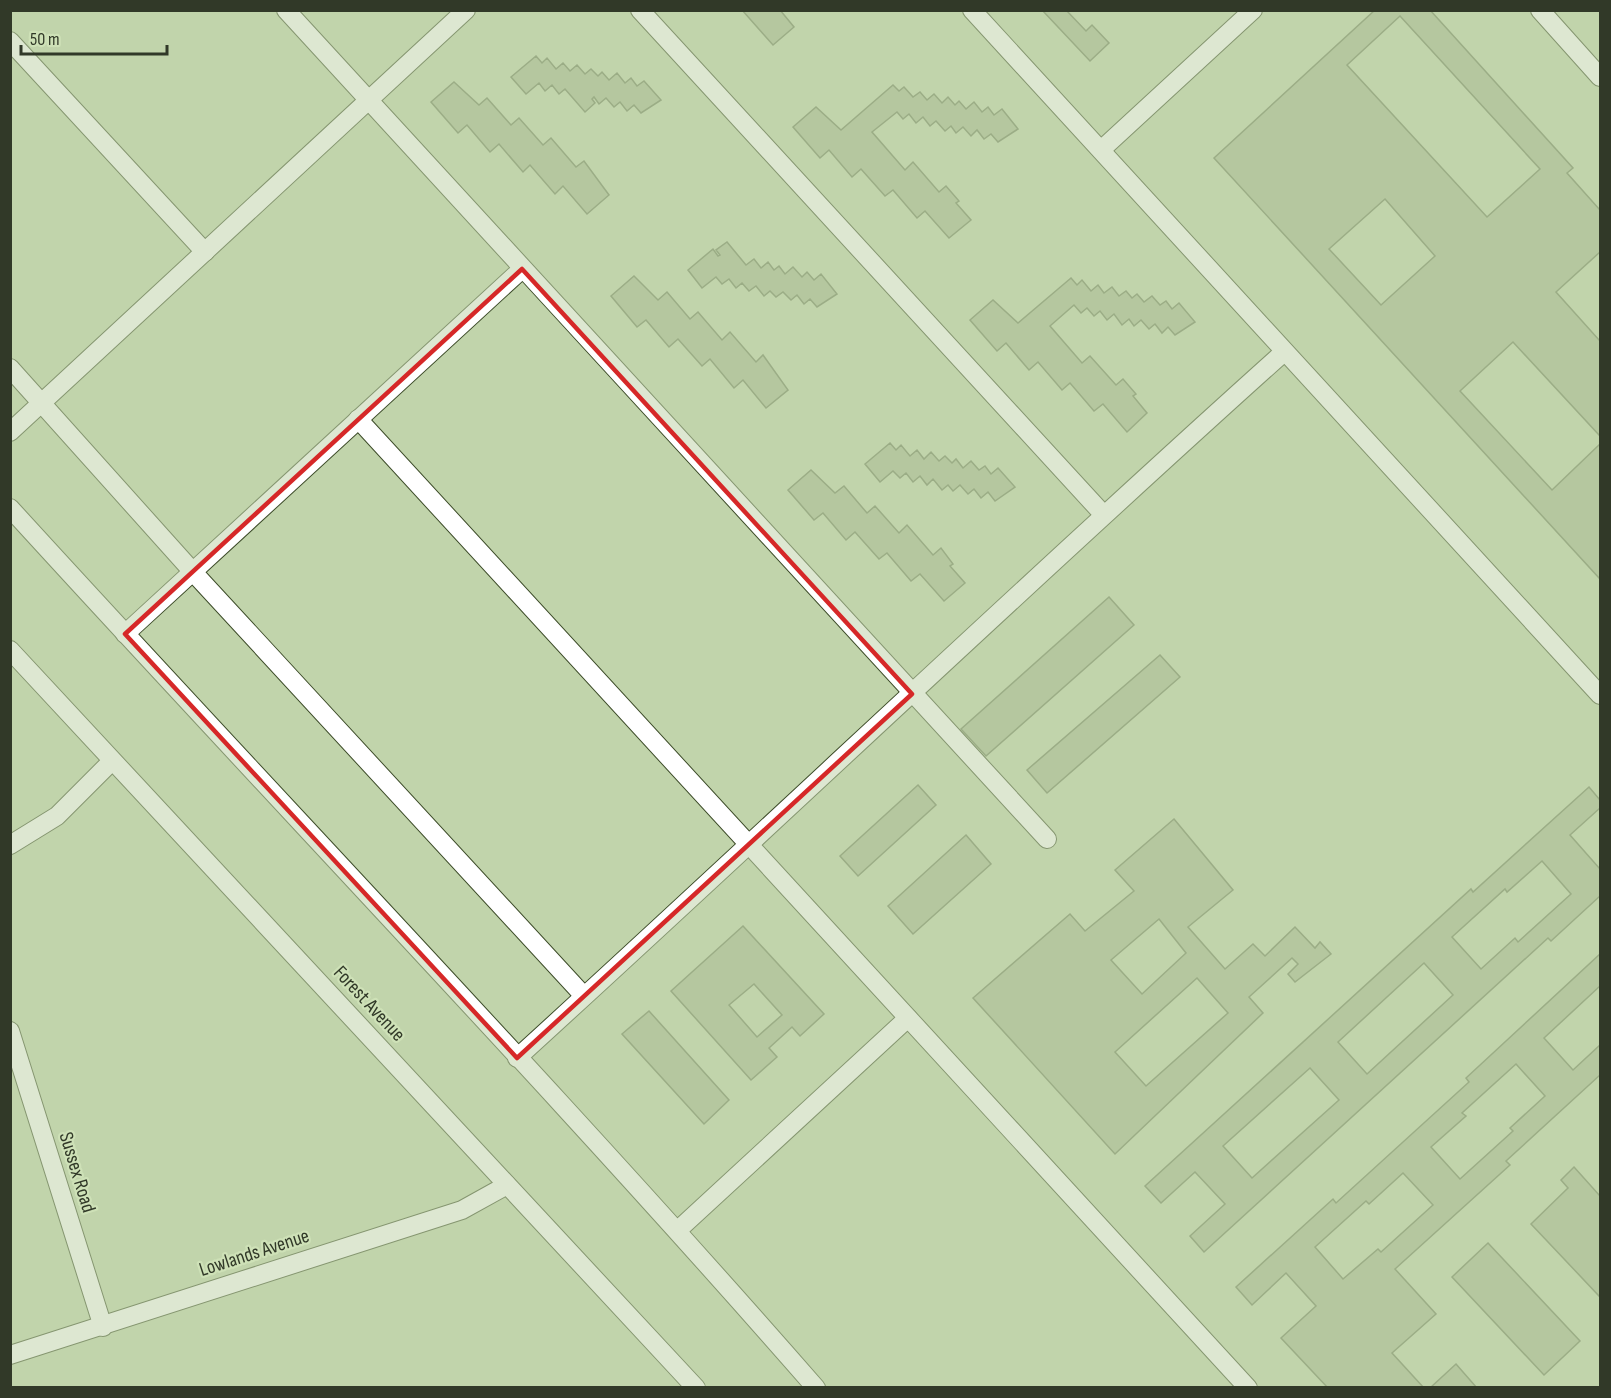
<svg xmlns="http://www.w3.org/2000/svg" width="1611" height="1398" font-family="'Sofia Sans Condensed',sans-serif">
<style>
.building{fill:#a6b890;stroke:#6e7f59;stroke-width:1.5;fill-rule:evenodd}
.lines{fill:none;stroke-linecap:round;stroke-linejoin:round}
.street-casing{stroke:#3d4c29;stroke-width:20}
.street{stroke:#fff;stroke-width:18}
.marked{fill:none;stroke:#d62828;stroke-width:4.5;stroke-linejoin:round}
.labels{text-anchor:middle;stroke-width:4.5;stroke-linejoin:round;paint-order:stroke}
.street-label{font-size:20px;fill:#313928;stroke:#cee1b7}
</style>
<rect width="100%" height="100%" fill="#c1d4ab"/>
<g class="building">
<path d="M 742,10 L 780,10 L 794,27 L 773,45 Z"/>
<path d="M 1042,10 L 1066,10 L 1086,31 L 1092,25 L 1109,43 L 1090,61 Z"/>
<path d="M 1375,10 L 1430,10 L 1573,168 L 1567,173 L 1600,210 L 1600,252 L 1556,292 L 1600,341 L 1600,436 L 1513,342 L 1460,391 L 1552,490 L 1600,444 L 1600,579 L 1214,158 ZM 1400,16 L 1540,169 L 1487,217 L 1347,65 ZM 1385,199 L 1435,256 L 1381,305 L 1329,249 Z"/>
<path d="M 536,56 L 542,63 L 547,58 L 556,69 L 563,63 L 570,71 L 577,65 L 585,74 L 591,69 L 598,76 L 602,72 L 609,80 L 617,73 L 625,83 L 631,78 L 637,86 L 644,81 L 661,100 L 641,113 L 634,105 L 627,111 L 620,102 L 614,107 L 606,98 L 599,104 L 594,97 L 592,99 L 595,103 L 585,112 L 565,89 L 559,94 L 552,85 L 545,91 L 539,83 L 526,94 L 511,77 Z"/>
<path d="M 454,82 L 479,105 L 487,98 L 511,125 L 519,118 L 543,145 L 551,138 L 576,167 L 584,161 L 609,195 L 587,214 L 563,186 L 555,194 L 530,165 L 523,172 L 499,144 L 490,152 L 467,125 L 458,133 L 431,102 Z"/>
<path d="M 893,85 L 899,91 L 904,87 L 913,97 L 920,92 L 927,100 L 934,94 L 942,103 L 948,97 L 955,105 L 959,101 L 966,109 L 974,102 L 982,112 L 988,107 L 994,115 L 1002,109 L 1018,129 L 998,142 L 991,134 L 984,139 L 977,130 L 971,136 L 963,127 L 956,133 L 951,126 L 945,131 L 936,121 L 930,126 L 923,117 L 916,123 L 909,114 L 903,119 L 897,112 L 872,132 L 905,170 L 913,162 L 939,192 L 946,186 L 959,201 L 956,203 L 971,220 L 949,238 L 925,211 L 917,218 L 893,190 L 885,196 L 861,169 L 852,177 L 829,150 L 820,158 L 793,127 L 816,107 L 841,130 Z"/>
<path d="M 727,242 L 746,265 L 754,259 L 761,268 L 768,262 L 774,270 L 779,266 L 785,274 L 793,267 L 802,277 L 807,272 L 814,280 L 821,274 L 837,294 L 817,307 L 810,299 L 804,304 L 797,295 L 791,300 L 783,292 L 776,297 L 770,291 L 764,296 L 756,286 L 749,291 L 742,283 L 736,288 L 729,279 L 722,284 L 716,277 L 702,288 L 688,270 L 713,249 L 718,256 L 720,255 L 716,250 Z"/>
<path d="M 634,276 L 658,300 L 667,292 L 690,319 L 698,312 L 722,340 L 730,332 L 756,362 L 763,355 L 788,390 L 766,408 L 743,380 L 734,388 L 710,359 L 702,366 L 678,339 L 669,347 L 646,320 L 637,327 L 611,296 Z"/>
<path d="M 1071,278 L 1077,285 L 1082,280 L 1091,291 L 1098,285 L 1104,293 L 1112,287 L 1119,296 L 1126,291 L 1132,298 L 1137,294 L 1144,302 L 1152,296 L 1160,305 L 1166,301 L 1172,309 L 1179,303 L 1195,322 L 1175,335 L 1168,327 L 1162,333 L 1155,324 L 1149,329 L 1141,320 L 1134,326 L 1129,319 L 1122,325 L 1114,314 L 1107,320 L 1100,311 L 1094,316 L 1087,308 L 1081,313 L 1074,305 L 1050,326 L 1082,363 L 1090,356 L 1116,385 L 1123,379 L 1136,394 L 1133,396 L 1147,413 L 1127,432 L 1103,404 L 1094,411 L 1070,383 L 1062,390 L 1038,362 L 1029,370 L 1006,343 L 997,351 L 970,320 L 993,300 L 1018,323 Z"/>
<path d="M 890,443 L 896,450 L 901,445 L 910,456 L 917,450 L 924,459 L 931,452 L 939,461 L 945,456 L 952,463 L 956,459 L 963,468 L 971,461 L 979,470 L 985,466 L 991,474 L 998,468 L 1015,487 L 995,501 L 988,492 L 981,498 L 974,489 L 968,494 L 960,485 L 953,491 L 948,485 L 942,490 L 933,479 L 927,485 L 920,476 L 913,482 L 906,473 L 900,478 L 893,471 L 880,482 L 865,464 Z"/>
<path d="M 811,470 L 835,493 L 844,486 L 867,513 L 875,506 L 899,533 L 907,525 L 933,555 L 941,548 L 953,564 L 950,566 L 965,583 L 944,601 L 920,574 L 911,581 L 887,553 L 879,559 L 855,532 L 846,540 L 823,513 L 814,520 L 788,490 Z"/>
<path d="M 1109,597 L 1134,625 L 986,756 L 961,729 Z"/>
<path d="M 1160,655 L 1180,677 L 1047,793 L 1027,770 Z"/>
<path d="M 918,785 L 936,805 L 858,876 L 840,856 Z"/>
<path d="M 1589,787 L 1600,800 L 1600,808 L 1570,835 L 1600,869 L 1600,896 L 1551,941 L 1548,938 L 1204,1252 L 1190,1236 L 1225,1204 L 1195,1172 L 1161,1203 L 1145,1186 L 1471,889 L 1473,892 ZM 1542,861 L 1571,894 L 1518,942 L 1515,938 L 1481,969 L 1452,937 L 1505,889 L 1507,892 ZM 1424,963 L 1453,995 L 1367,1074 L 1338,1042 ZM 1310,1068 L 1339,1100 L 1252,1178 L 1223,1146 Z"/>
<path d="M 1174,819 L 1233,890 L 1188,927 L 1225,969 L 1253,944 L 1265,956 L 1295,927 L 1315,948 L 1320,942 L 1331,954 L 1295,982 L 1288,974 L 1298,964 L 1292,958 L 1249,997 L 1263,1013 L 1115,1154 L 973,998 L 1070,914 L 1085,931 L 1134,891 L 1115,870 ZM 1159,919 L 1186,953 L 1142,994 L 1111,960 ZM 1197,978 L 1228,1013 L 1146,1086 L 1115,1052 Z"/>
<path d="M 966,835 L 991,864 L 913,934 L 888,906 Z"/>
<path d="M 743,926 L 824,1014 L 800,1036 L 792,1027 L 769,1048 L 777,1057 L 751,1080 L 671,991 ZM 754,984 L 782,1015 L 757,1037 L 729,1005 Z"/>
<path d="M 1600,954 L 1600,986 L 1544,1038 L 1573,1070 L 1600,1045 L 1600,1075 L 1506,1161 L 1510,1165 L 1395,1269 L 1436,1314 L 1392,1353 L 1424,1388 L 1328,1388 L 1281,1338 L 1316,1306 L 1286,1273 L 1252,1305 L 1236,1287 L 1333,1199 L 1336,1203 L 1469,1082 L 1466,1078 ZM 1516,1064 L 1545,1096 L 1510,1128 L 1513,1131 L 1460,1179 L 1431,1147 L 1466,1116 L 1462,1113 ZM 1403,1173 L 1433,1205 L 1381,1252 L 1378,1249 L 1343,1279 L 1315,1247 L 1366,1201 L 1369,1204 Z"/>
<path d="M 649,1011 L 729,1100 L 704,1124 L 622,1034 Z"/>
<path d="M 1574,1167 L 1600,1196 L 1600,1297 L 1531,1224 L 1568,1188 L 1561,1180 Z"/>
<path d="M 1488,1243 L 1580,1341 L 1544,1375 L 1452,1277 Z"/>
<path d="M 1456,1364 L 1477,1388 L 1430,1388 Z"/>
</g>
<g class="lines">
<g class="street-casing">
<g id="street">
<path d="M 286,10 L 1047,839"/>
<path d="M 640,10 L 1103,514"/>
<path d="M 972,10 L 1600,695"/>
<path d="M 1540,10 L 1600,77"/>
<path d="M 10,41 L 205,252"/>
<path d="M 1101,150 L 1253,10"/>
<path d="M 10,368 L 193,572 L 584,996"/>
<path d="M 358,419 L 1248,1388"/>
<path d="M 10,432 L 466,10"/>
<path d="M 10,508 C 278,802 554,1088 816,1388"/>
<path d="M 125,634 L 522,269"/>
<path d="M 10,650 L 696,1388"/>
<path d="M 10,845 L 57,816 L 112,761"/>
<path d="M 10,1031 L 103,1327"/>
<path d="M 517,1058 C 774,824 1025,584 1284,352"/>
<path d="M 678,1230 L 908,1018"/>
<path d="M 10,1355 L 462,1210 L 507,1185"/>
</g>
</g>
<use href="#street" class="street"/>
</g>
<path d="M0 0H1611V1398H0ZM 522,269 L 912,694 L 517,1058 L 125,634 Z" fill="#c1d4ab" fill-opacity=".55" fill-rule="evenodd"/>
<path class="marked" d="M 522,269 L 912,694 L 517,1058 L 125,634 Z"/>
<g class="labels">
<g class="street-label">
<text transform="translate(370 1003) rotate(47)" y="7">Forest Avenue</text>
<text transform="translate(78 1172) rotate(73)" y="7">Sussex Road</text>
<text transform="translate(254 1252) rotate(-18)" y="7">Lowlands Avenue</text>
</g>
</g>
<rect width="1611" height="1398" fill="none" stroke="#313928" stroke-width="24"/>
<path d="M21 45v9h146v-9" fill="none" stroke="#313928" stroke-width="3"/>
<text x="30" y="45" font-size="18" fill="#313928" stroke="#cee1b7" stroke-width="4.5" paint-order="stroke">50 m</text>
</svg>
